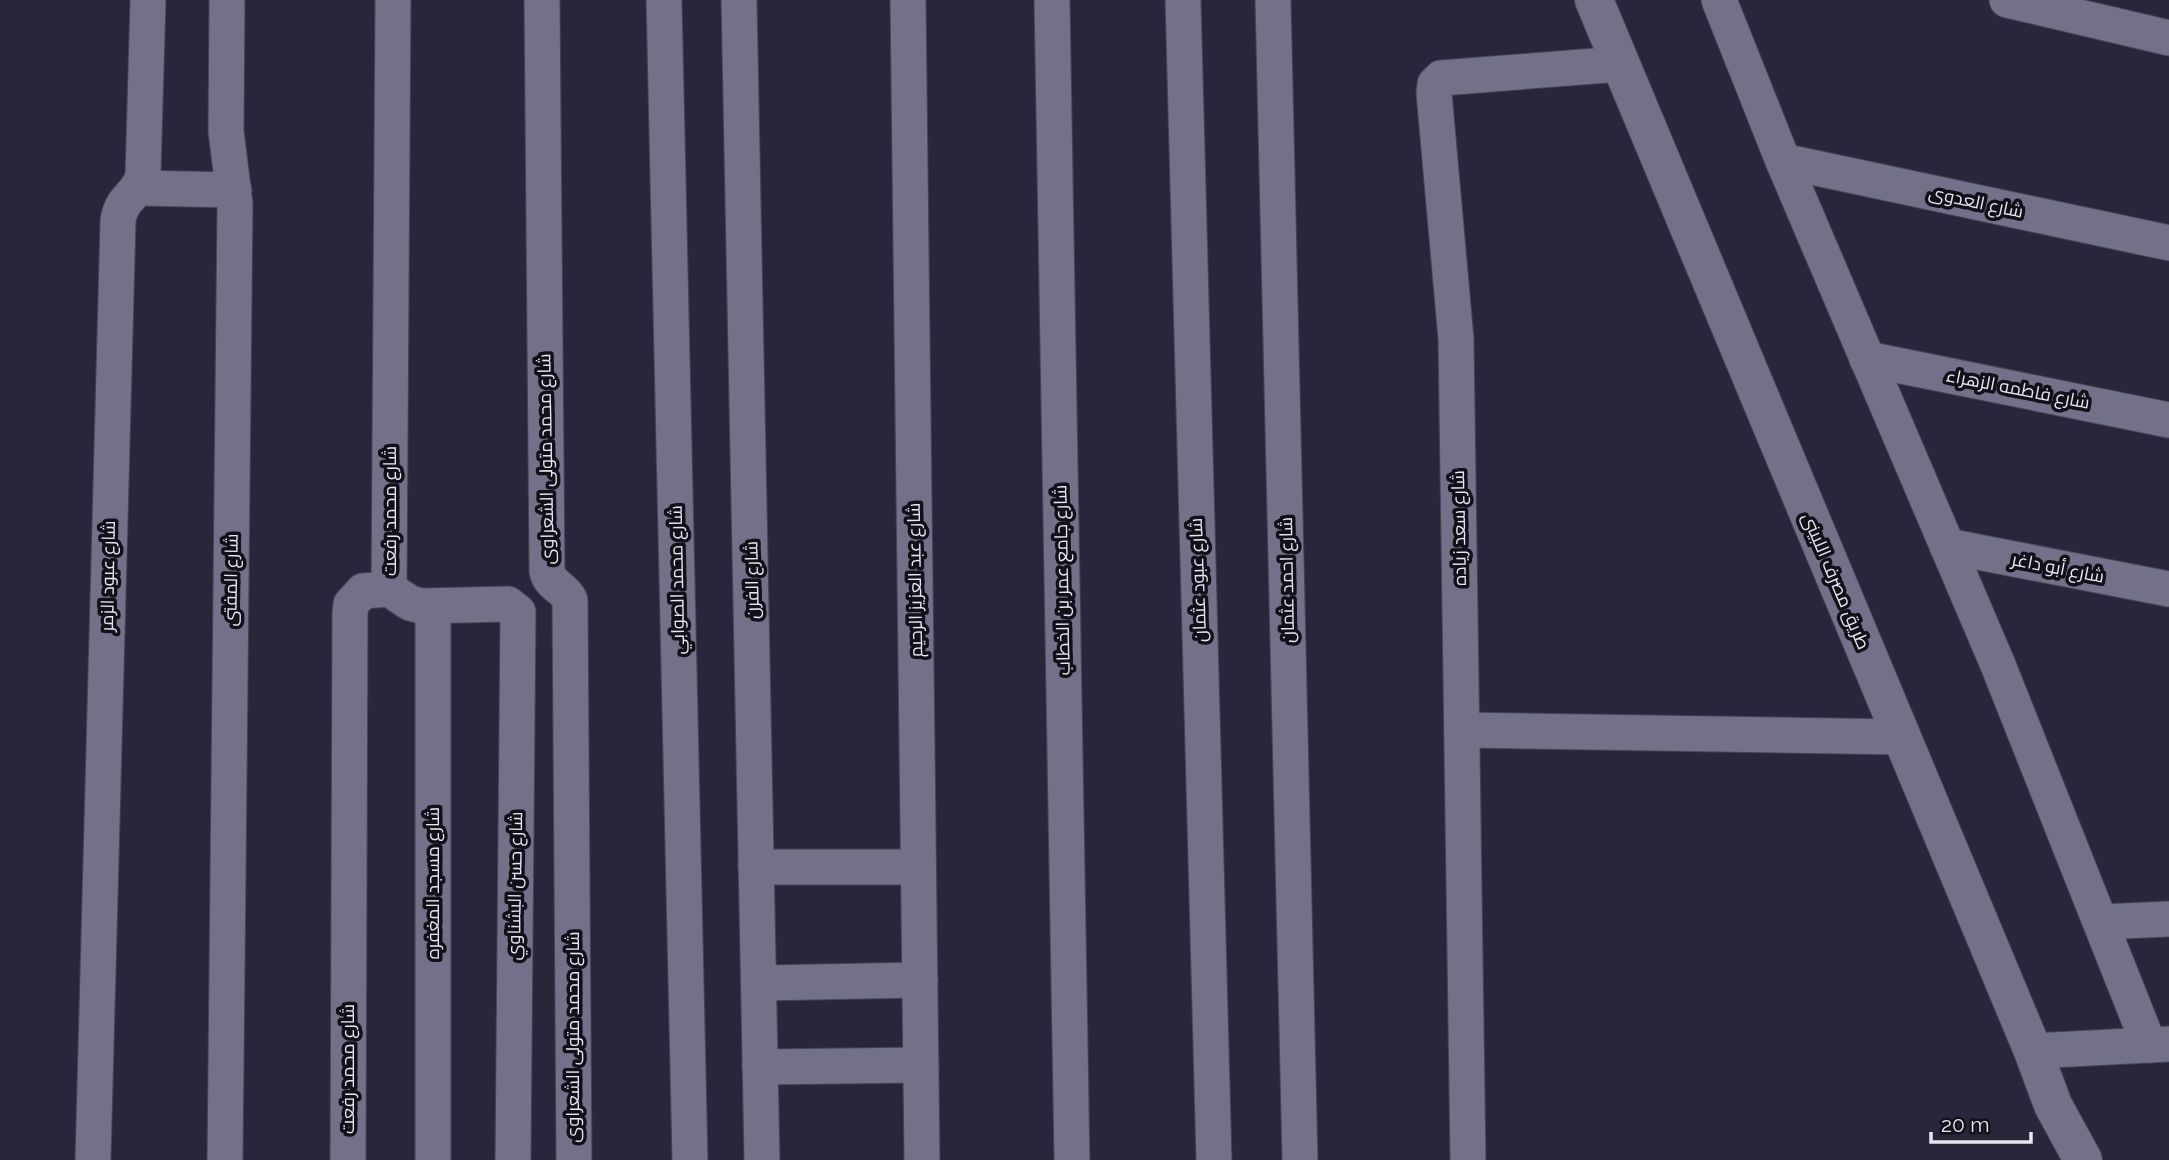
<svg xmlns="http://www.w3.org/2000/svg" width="2169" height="1160" font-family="Raleway,Cairo,sans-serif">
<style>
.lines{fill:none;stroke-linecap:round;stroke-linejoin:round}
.minor-casing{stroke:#454353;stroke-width:37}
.tertiary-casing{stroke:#454353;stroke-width:40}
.minor{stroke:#737189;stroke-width:35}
.tertiary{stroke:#737189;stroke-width:38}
.labels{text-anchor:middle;stroke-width:7;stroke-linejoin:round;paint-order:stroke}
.street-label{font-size:18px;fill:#e7e6f3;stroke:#12111a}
</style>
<rect width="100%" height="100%" fill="#29263b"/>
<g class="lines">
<g class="minor-casing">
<g id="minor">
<path d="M 542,0 L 547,571 C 550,586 564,587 570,600 L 574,1160"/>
<path d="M 664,0 L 690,1160"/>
<path d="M 739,0 L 762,1160"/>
<path d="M 908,0 L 922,1160"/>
<path d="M 1052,0 L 1072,1160"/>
<path d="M 1183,0 L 1214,1160"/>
<path d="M 1273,0 L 1300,1160"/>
<path d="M 1719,0 L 1783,161 L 1998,665 L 2149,1045"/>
<path d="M 2007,0 L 2169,38"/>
<path d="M 1783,161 L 2169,243"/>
<path d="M 138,188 L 234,190"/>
<path d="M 1867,359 L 2169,420"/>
<path d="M 1947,546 L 2169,589"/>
<path d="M 389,589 L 410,603 L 421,606 L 508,604 L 518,612 L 513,1160"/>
<path d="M 389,589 L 393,0"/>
<path d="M 1462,730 L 1901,737"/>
<path d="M 756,867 L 918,867"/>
<path d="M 2101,922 L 2169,919"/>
<path d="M 759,983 L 920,980"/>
<path d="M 2033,1051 L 2169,1044"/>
<path d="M 760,1067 L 921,1065"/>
<path d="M 93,1160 L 118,221 C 121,196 140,195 143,174 L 148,0"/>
<path d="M 225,1160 L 235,204 L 226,131 L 227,0"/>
<path d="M 348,1160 L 350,613 L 351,604 L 363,591 L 389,589"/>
<path d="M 433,1160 L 433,607"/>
<path d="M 1468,1160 L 1456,339 L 1434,93 L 1435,84 L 1441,78 L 1620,64"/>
</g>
</g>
<g class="tertiary-casing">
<path id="tertiary" d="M 1594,0 L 2033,1051 L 2053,1105 L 2083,1160"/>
</g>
<use href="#minor" class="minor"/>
<use href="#tertiary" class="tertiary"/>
</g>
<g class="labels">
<g class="street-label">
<text transform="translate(1976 202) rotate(12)" y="6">شارع العدوى</text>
<text transform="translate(2018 389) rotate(11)" y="6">شارع فاطمه الزهراء</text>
<text transform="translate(546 459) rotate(-91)" y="6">شارع محمد متولى الشعراوى</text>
<text transform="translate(390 511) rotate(-90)" y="6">شارع محمد رفعت</text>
<text transform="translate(1459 528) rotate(-91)" y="6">شارع سعد زياده</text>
<text transform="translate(2058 568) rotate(11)" y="6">شارع أبو داغر</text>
<text transform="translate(108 576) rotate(-89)" y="6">شارع عبود الزمر</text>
<text transform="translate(231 580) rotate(-89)" y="6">شارع المفتى</text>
<text transform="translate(677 580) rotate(-91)" y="6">شارع محمد الصوابي</text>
<text transform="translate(752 580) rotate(-91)" y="6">شارع الفرن</text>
<text transform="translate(915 580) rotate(-91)" y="6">شارع عبد العزيز الرحيم</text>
<text transform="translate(1062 580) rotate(-91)" y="6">شارع جامع عمر بن الخطاب</text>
<text transform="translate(1198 580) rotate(-92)" y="6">شارع عبود عثمان</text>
<text transform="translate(1287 580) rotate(-91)" y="6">شارع احمد عثمان</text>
<text transform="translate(1836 581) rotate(67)" y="6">طريق مصرف اللبينى</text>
<text transform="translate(433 883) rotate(-90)" y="6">شارع مسجد المغفره</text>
<text transform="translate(515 886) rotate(-89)" y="6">شارع حسن البشناوي</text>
<text transform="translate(573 1037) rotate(-90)" y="6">شارع محمد متولى الشعراوى</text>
<text transform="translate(348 1069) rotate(-90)" y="6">شارع محمد رفعت</text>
</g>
</g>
<path d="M1931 1132v10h100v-10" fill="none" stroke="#e7e6f3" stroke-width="3.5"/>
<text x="1941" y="1132" font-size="21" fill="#e7e6f3" stroke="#12111a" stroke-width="5" paint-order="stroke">20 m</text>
</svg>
